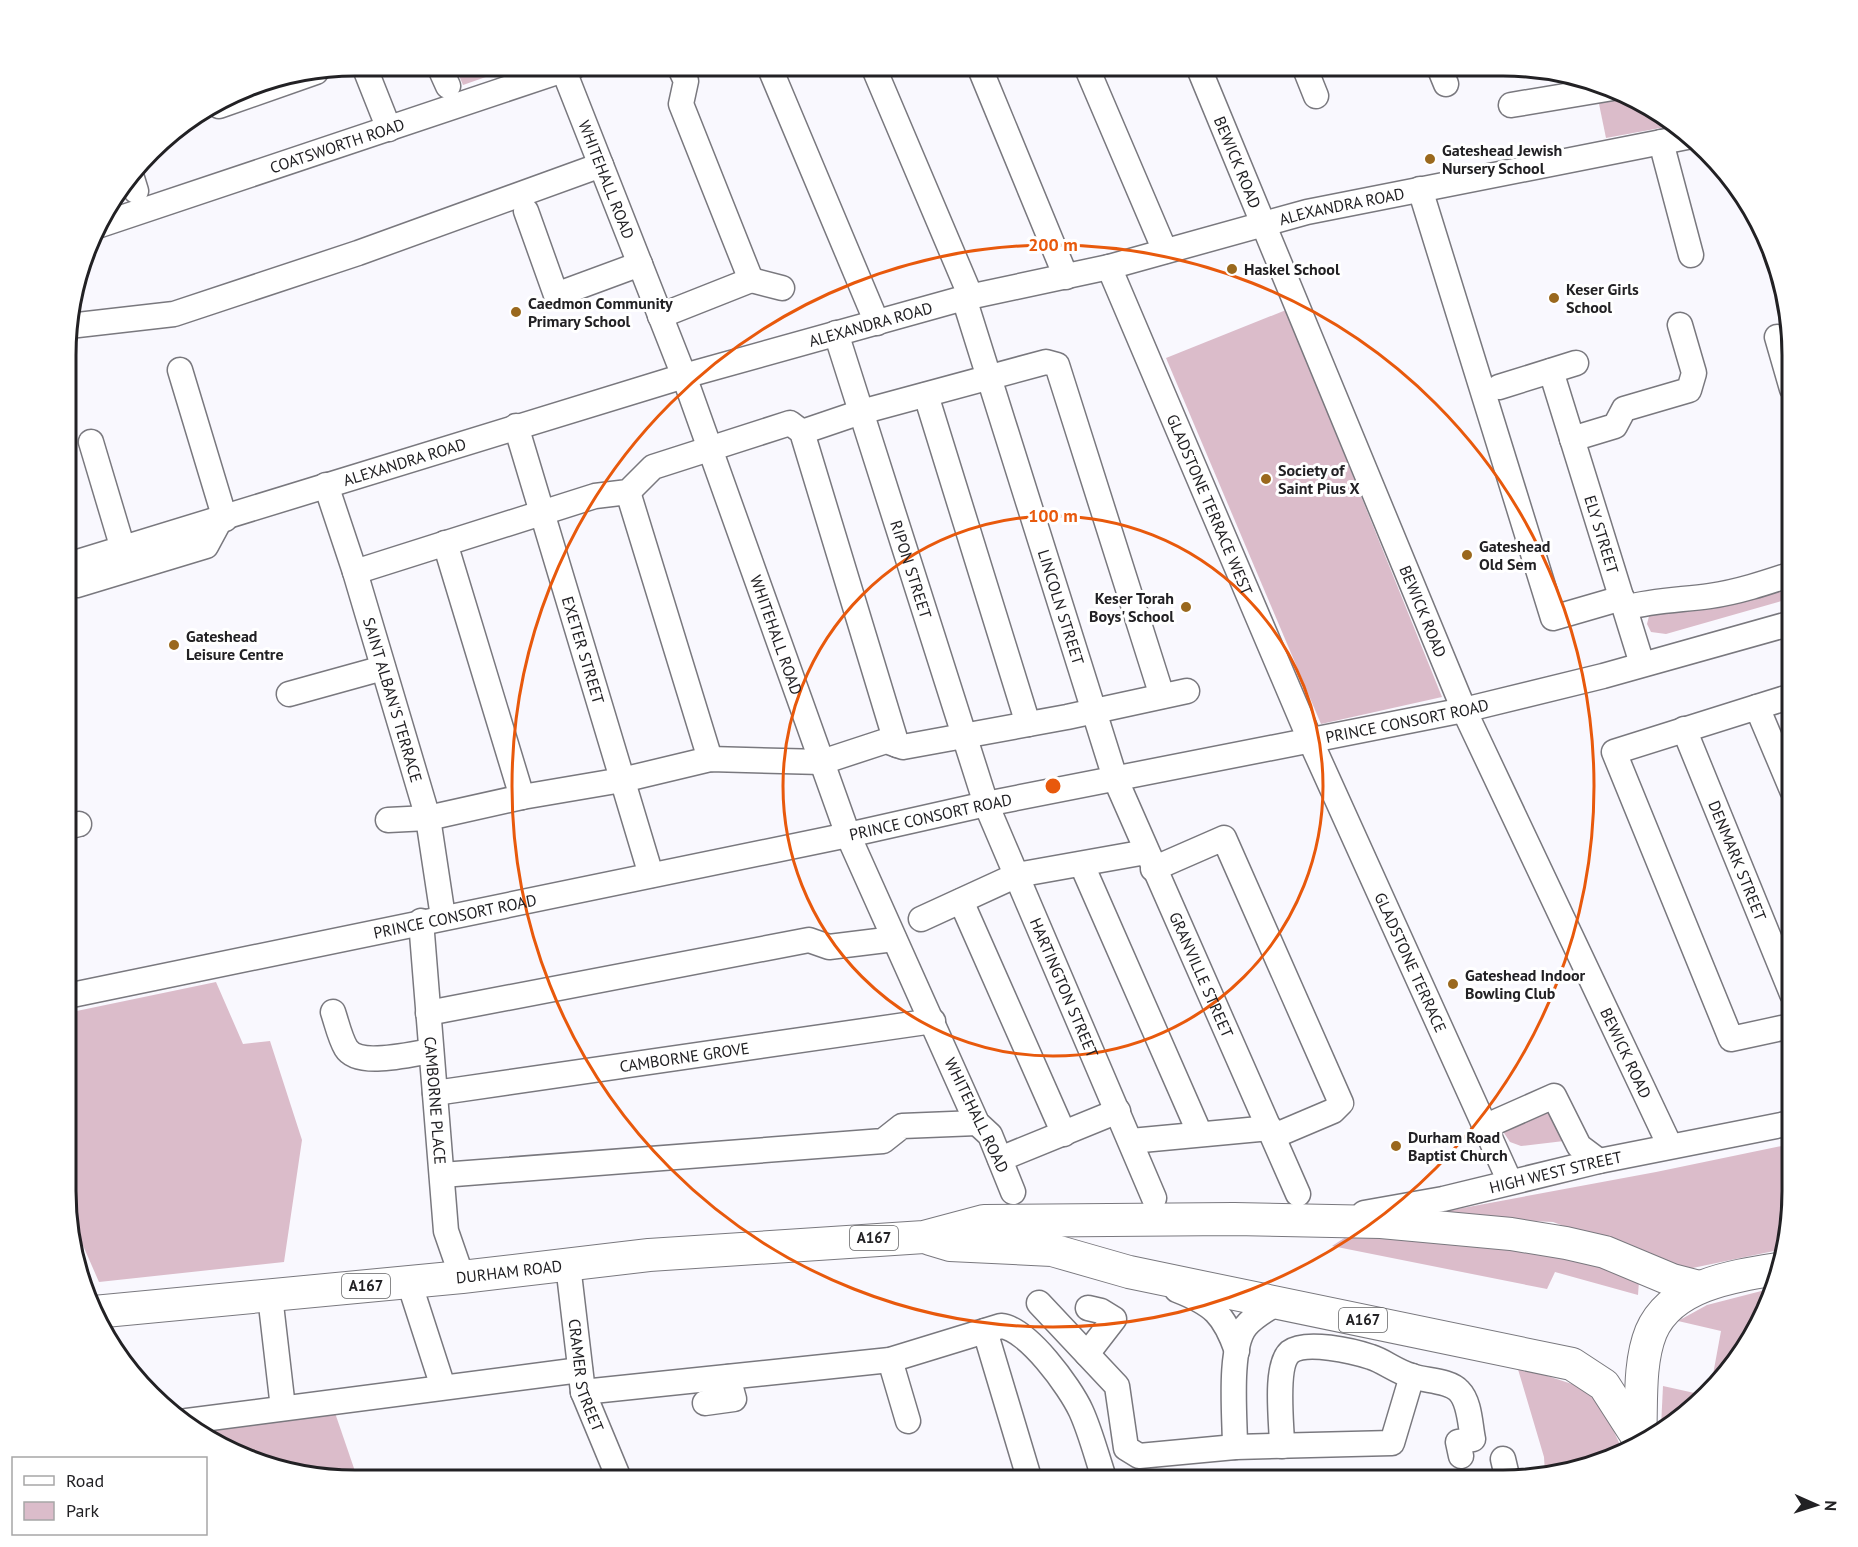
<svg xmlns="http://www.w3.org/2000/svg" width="1858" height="1547" font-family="'PT Sans',sans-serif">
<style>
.green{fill:#dbbcca}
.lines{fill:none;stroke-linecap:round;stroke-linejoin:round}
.minor-casing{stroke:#79787e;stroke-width:27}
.major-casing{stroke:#79787e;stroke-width:34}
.minor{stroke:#fff;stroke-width:24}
.major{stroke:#fff;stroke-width:32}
.ring{fill:none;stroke:#e8590c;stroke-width:3}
.poi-dot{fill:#9a681d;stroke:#fff;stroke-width:2}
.labels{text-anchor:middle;stroke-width:6;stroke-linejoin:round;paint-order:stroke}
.shield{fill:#fff;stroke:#646466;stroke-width:1.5}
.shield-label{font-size:15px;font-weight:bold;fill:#222124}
.street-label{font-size:16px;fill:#222124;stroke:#fff}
.poi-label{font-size:16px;font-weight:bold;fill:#222124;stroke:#fff;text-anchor:start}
.rim{fill:none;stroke:#222124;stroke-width:3}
.centre{fill:#e8590c;stroke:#fff;stroke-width:3}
.ring-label{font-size:18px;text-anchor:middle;font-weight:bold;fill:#e8590c;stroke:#fff;stroke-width:6;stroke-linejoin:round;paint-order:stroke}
</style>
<rect width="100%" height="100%" fill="#f9f8fe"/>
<g class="green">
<path d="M 455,66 L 517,66 L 463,85 Z"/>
<path d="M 1622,94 L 1671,126 L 1606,138 L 1598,99 Z"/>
<path d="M 1286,310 L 1442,697 L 1321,724 L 1166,358 Z"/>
<path d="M 1792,587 L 1792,598 L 1666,634 L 1651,632 L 1647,624 L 1649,616 L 1655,610 L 1745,602 Z"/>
<path d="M 216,982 L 243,1044 L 270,1041 L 302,1140 L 284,1262 L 99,1282 L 67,1209 L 67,1013 Z"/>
<path d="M 1551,1110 L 1564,1141 L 1521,1146 L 1510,1142 L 1500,1127 Z"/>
<path d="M 1791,1144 L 1791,1211 L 1783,1249 L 1683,1270 L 1553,1222 L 1420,1216 L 1656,1172 Z"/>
<path d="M 1352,1233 L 1534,1248 L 1605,1264 L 1639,1281 L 1638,1295 L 1555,1272 L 1547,1289 L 1332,1246 Z"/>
<path d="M 1773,1288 L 1770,1303 L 1710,1391 L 1721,1331 L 1678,1321 L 1707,1305 Z"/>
<path d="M 1517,1366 L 1581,1387 L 1601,1403 L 1621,1447 L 1620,1454 L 1614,1459 L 1545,1473 L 1544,1457 Z"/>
<path d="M 1663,1386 L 1708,1396 L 1661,1427 Z"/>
<path d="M 333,1407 L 358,1480 L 337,1480 L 244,1459 L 213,1438 L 209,1423 Z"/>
</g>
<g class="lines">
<g class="minor-casing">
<g id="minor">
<path d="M 364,66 L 389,129"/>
<path d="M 439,66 L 448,86"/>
<path id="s1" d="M 562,66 L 684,376 L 848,835 L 977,1123 L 990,1135 L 1013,1192"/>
<path d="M 769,66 L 877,323"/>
<path d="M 873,66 L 971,297"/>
<path d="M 979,66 L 1066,277"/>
<path d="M 1086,66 L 1165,251"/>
<path id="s2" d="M 1198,66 L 1464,710 L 1670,1146"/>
<path d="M 1304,66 L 1316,96"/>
<path d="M 1439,67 L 1446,84"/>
<path d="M 1511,105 L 1613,88"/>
<path d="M 219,106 L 316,72"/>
<path d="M 1661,142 L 1691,255"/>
<path d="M 132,178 L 136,191"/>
<path d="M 1420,189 L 1553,618 L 1622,598"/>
<path d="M 526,211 L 556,295 L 640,264"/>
<path id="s3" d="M 100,225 L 575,66"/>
<path id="s4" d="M 1109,267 L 1311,742 L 1510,1182"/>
<path d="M 751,280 L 782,288"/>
<path id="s5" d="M 964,298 L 1115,778 L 1298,1194"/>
<path d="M 660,316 L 751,280 L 681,104 L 686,81 L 679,66"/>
<path d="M 69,326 L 174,314 L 358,253 L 601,165"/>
<path id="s6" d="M 836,333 L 986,804 L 1154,1198"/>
<path d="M 1777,337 L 1792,389"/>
<path d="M 180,370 L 225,519"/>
<path id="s7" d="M 1551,371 L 1642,664"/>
<path d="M 1499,387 L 1576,363"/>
<path d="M 926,395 L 1028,724"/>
<path id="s8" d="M 516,426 L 651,875"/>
<path d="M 802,432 L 861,412 L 1046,362 L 1057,365 L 1162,696"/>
<path d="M 1572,439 L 1615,426 L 1624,409 L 1689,390 L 1694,373 L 1680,325"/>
<path d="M 91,442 L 123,549"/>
<path id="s9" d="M 326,485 L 355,572 L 428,818 L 443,917"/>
<path d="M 628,492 L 710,759"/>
<path d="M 445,543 L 522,797"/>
<path id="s10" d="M 68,565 L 684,376 L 964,298 L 1109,267 L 1307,212 L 1687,137"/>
<path d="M 355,572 L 595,496 L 628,492 L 653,467 L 790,423 L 802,432 L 897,745"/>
<path d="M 68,583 L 77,585 L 206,546 L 220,520"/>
<path d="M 1625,608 C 1654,600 1681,600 1710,596 C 1738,592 1765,583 1792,574"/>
<path d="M 289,694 L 383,668"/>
<path d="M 1757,707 L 1792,696"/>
<path id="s11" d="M 1684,729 L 1792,994"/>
<path d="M 388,820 L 428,818 L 522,797 L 622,780 L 710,759 L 822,762 L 886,741 L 903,747 L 1067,717 L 1187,691"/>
<path d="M 67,827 L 79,824"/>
<path d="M 1082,865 L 1200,1134"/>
<path d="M 1153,869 L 1224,838 L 1341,1103 L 1333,1111 L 1274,1136"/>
<path d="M 961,901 L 1064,1134"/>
<path d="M 921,919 L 1017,875 L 1146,852"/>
<path id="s12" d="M 421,921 L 446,1231 L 462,1277"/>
<path id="s13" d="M 67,996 L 848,835 L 986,804 L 1464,710 L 1603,676 L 1792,623"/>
<path d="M 333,1012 C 337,1024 340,1038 346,1048 C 358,1068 411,1054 431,1051"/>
<path d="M 428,1013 L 809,940 L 829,947 L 894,939"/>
<path d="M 1791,1026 L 1731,1039 L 1614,752 L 1757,707 L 1792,790"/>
<path id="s14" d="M 435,1093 L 933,1021"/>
<path d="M 1484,1127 L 1554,1096 L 1579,1146 L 1599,1161"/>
<path d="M 1131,1141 L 1270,1128"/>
<path d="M 1000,1159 L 1118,1111"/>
<path d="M 442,1175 L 883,1141 L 902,1126 L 977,1123"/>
<path id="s15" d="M 1364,1213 L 1443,1199 L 1599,1161 L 1791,1123"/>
<path id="s16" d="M 568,1265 L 583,1392 L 620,1481"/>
<path d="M 409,1282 L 443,1387"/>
<path d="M 1177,1290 C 1213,1304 1224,1314 1237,1351"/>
<path d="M 270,1296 L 283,1408"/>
<path d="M 1039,1303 L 1117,1386 L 1126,1448 L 1139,1456 L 1235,1447 L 1392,1443 L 1412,1376"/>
<path d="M 985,1331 L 1030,1481"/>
<path d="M 1087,1354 L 1114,1319 L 1101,1311 L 1088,1308"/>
<path d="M 890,1360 L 908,1421"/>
<path d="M 583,1392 L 890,1360 L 1001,1326 C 1027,1328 1070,1387 1081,1411 C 1091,1433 1097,1458 1105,1481"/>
<path d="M 705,1403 L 734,1399 L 728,1377"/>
<path d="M 187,1421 L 580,1370"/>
<path d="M 1282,1446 C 1282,1425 1274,1366 1290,1352 C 1306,1340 1353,1351 1371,1357 C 1384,1361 1397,1372 1412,1376 C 1425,1381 1449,1380 1459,1391 C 1470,1402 1470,1425 1473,1439 L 1458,1442 L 1461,1456"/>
<path d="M 1235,1447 C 1235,1419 1228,1347 1246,1326 C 1255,1315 1269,1308 1281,1301"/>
<path d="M 1503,1459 L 1508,1480"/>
</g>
</g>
<g class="major-casing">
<g id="major">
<path d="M 930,1239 L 950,1245 L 1052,1250 L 1129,1272 L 1572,1364 L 1604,1385 L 1640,1441"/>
<path id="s17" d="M 94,1312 L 462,1277 L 649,1255 L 924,1237 L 984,1221 L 1234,1219 L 1381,1222 L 1511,1234 L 1566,1243 L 1605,1252 L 1672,1280 L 1699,1287"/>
<path d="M 1640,1441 C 1642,1407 1638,1364 1651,1332 C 1671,1285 1733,1276 1778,1269"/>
</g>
</g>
<use href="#minor" class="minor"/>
<use href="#major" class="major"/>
</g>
<g class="ring">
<circle cx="1053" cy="786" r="270"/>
<circle cx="1053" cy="786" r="541"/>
</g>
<g class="poi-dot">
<circle cx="1430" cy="159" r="6"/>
<circle cx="1232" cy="269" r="6"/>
<circle cx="1554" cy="298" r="6"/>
<circle cx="516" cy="312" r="6"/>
<circle cx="1266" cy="479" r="6"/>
<circle cx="1467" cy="555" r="6"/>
<circle cx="1186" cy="607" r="6"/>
<circle cx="174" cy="645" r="6"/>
<circle cx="1453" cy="984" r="6"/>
<circle cx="1396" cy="1146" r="6"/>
</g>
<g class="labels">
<g class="shield">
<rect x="850" y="1226" width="48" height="24" rx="4.5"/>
<rect x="342" y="1274" width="48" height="24" rx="4.5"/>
<rect x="1339" y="1308" width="48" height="24" rx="4.5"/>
</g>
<g class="shield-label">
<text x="874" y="1243">A167</text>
<text x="366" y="1291">A167</text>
<text x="1363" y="1325">A167</text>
</g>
<g class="street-label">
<text dy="6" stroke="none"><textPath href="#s3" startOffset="250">COATSWORTH ROAD</textPath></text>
<text dy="6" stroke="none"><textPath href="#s2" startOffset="104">BEWICK ROAD</textPath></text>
<text dy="6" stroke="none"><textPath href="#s1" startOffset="122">WHITEHALL ROAD</textPath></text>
<text dy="6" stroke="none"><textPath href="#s10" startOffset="1324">ALEXANDRA ROAD</textPath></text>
<text dy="6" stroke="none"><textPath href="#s10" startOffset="838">ALEXANDRA ROAD</textPath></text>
<text dy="6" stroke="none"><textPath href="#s10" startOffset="352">ALEXANDRA ROAD</textPath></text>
<text dy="6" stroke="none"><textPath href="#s4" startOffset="258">GLADSTONE TERRACE WEST</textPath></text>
<text dy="6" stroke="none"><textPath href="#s7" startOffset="171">ELY STREET</textPath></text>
<text dy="6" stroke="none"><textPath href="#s6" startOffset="248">RIPON STREET</textPath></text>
<text dy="6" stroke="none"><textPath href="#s5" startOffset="324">LINCOLN STREET</textPath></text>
<text dy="6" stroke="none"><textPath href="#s2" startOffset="590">BEWICK ROAD</textPath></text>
<text dy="6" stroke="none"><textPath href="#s1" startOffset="608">WHITEHALL ROAD</textPath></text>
<text dy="6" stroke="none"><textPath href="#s8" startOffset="234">EXETER STREET</textPath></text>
<text dy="6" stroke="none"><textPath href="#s9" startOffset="225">SAINT ALBAN'S TERRACE</textPath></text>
<text dy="6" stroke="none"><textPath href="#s13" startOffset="1368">PRINCE CONSORT ROAD</textPath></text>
<text dy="6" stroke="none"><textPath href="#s13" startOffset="882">PRINCE CONSORT ROAD</textPath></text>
<text dy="6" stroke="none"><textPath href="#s11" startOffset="142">DENMARK STREET</textPath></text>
<text dy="6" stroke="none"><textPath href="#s13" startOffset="396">PRINCE CONSORT ROAD</textPath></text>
<text dy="6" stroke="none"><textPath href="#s4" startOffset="758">GLADSTONE TERRACE</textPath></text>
<text dy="6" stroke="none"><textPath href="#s5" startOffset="718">GRANVILLE STREET</textPath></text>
<text dy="6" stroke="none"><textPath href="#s6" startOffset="694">HARTINGTON STREET</textPath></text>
<text dy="6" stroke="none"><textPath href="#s2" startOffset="1076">BEWICK ROAD</textPath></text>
<text dy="6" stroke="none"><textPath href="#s14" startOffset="252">CAMBORNE GROVE</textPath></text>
<text dy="6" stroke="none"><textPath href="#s12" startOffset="180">CAMBORNE PLACE</textPath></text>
<text transform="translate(977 1115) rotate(64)" y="6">WHITEHALL ROAD</text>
<text dy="6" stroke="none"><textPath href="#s15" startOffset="196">HIGH WEST STREET</textPath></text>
<text dy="6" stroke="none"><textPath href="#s17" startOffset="417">DURHAM ROAD</textPath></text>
<text dy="6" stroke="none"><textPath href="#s16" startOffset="112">CRAMER STREET</textPath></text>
</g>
<g class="poi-label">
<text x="1442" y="156">Gateshead Jewish<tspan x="1442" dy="18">Nursery School</tspan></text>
<text x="1244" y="275">Haskel School</text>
<text x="1566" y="295">Keser Girls<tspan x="1566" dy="18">School</tspan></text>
<text x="528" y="309">Caedmon Community<tspan x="528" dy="18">Primary School</tspan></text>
<text x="1278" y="476">Society of<tspan x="1278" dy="18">Saint Pius X</tspan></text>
<text x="1479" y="552">Gateshead<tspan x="1479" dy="18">Old Sem</tspan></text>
<text x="1174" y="604" text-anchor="end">Keser Torah<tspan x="1174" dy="18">Boys' School</tspan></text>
<text x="186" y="642">Gateshead<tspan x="186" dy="18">Leisure Centre</tspan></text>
<text x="1465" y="981">Gateshead Indoor<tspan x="1465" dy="18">Bowling Club</tspan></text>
<text x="1408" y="1143">Durham Road<tspan x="1408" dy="18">Baptist Church</tspan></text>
</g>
</g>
<path d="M0 0H1858V1547H0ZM355 76H1503A279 279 0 0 1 1782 355V1191A279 279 0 0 1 1503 1470H355A279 279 0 0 1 76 1191V355A279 279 0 0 1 355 76Z" fill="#fff" fill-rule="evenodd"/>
<path class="rim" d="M355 76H1503A279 279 0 0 1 1782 355V1191A279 279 0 0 1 1503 1470H355A279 279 0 0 1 76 1191V355A279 279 0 0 1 355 76Z"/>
<circle cx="1053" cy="786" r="9" class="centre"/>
<g class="ring-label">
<text x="1053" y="251">200 m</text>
<text x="1053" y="522">100 m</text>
</g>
<rect x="12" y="1457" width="195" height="78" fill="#ffffff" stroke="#a7a6a7" stroke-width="1.5"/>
<rect x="24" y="1476" width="30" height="9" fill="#ffffff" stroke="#a7a6a7" stroke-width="1.5"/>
<text x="66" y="1487" font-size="18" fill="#222124">Road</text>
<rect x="24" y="1502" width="30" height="18" fill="#dbbcca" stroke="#a7a6a7" stroke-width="1.5"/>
<text x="66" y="1517" font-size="18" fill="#222124">Park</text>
<g transform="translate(1816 1505) rotate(93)" stroke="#ffffff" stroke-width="4.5" paint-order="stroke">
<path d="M0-4.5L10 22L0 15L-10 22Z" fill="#222124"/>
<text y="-9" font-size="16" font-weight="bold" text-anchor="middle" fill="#222124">N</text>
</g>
</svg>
